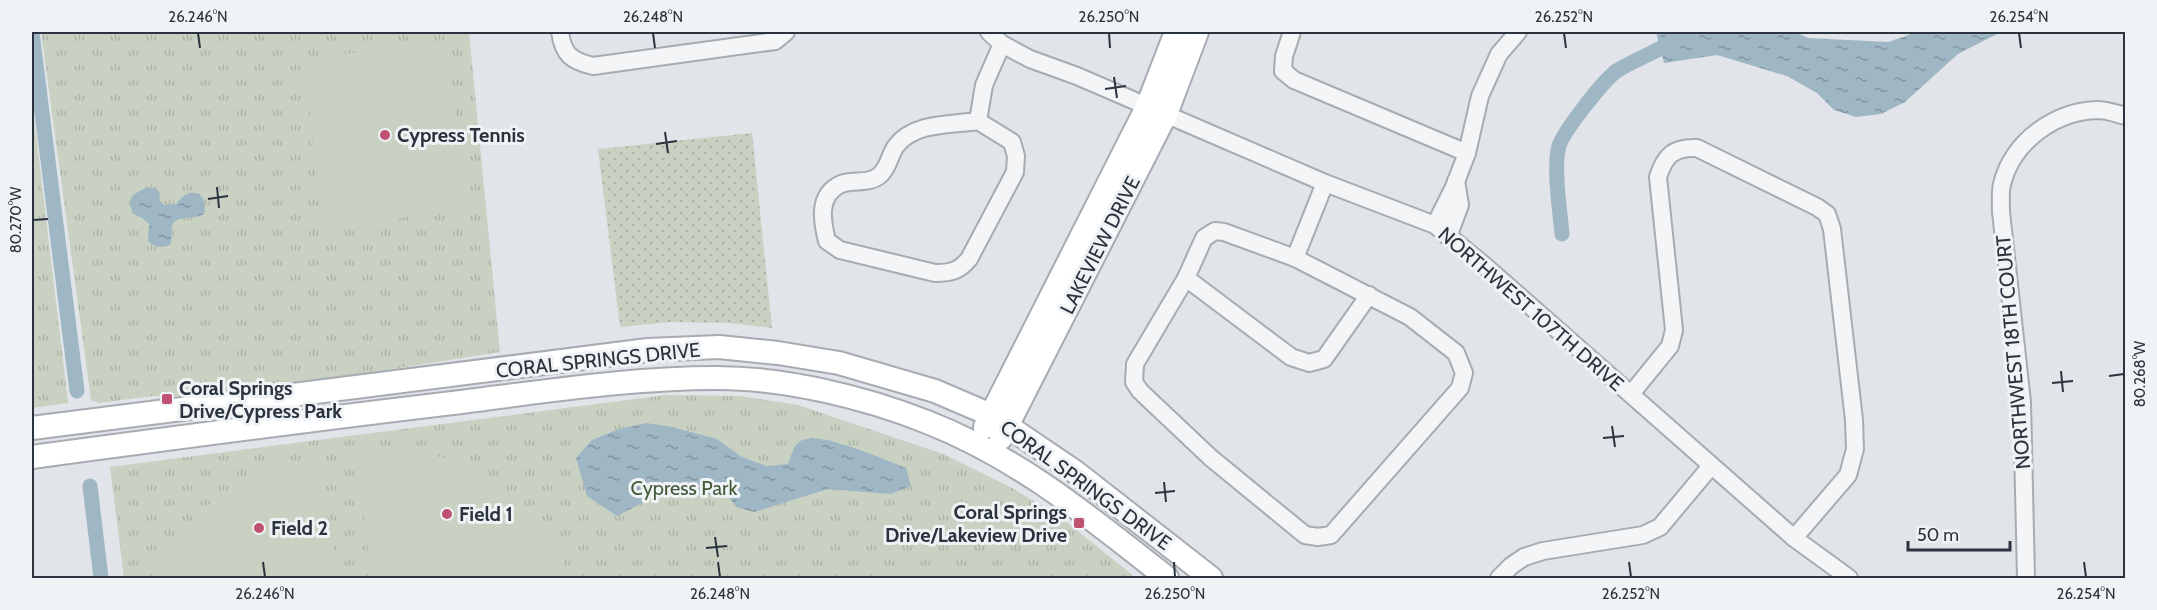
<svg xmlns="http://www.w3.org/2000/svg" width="2157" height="610" font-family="Cabin,sans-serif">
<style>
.grass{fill:url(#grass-dots)}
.park{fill:url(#park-tufts)}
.pitch{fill:#c8d1c2}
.water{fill:url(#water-ripples)}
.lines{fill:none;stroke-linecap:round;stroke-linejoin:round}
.canal{stroke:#9fb6c4;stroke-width:15}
.street-casing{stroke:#a7acb2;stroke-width:20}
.secondary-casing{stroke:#a7acb2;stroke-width:26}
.street{stroke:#f3f5f7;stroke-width:16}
.secondary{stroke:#fff;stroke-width:22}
.ticks{fill:none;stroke:#2b343e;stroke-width:2}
.poi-dot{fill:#c05271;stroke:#f0f3f6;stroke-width:2}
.labels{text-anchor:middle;stroke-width:6;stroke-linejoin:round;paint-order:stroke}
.poi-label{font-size:20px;font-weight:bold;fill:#2b343e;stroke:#f0f3f6;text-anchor:start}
.street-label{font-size:20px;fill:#2b343e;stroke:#f0f3f6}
.park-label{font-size:20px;fill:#435839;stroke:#f0f3f6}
.neatline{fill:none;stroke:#2b343e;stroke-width:2}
.ticks-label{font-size:15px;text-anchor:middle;fill:#2b343e}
</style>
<defs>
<pattern id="grass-dots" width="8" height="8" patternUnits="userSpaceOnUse" patternTransform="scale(1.5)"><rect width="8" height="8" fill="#c8d1c2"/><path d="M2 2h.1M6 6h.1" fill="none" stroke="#acb4a8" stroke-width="1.8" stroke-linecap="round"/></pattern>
<pattern id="park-tufts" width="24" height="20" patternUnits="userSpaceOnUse" patternTransform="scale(1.5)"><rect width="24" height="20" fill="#c8d1c2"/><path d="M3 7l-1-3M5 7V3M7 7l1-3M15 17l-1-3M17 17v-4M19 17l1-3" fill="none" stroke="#acb4a8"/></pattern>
<pattern id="water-ripples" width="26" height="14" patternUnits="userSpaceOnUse" patternTransform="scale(1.5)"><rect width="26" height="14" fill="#9fb6c4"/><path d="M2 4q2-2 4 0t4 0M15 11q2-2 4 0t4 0" fill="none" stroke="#8295a1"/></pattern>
</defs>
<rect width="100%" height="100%" fill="#e1e4e8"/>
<path class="grass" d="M 752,133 L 772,328 L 730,323 L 670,322 L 620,327 L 598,149 Z"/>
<g class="park">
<path d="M 32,32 L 469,32 L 500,352 L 217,397 L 153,396 L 99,403 L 91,400 L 41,32 L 32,33 Z"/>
<path d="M 32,100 L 68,403 L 32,408 Z"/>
<path d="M 666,395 L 739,396 L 798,405 L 943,454 L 1012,488 L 1059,516 L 1136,578 L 124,578 L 110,467 Z"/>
</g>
<g class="pitch">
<path d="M 448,43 L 466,211 L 322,226 L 304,58 Z"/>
<path d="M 390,452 C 402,452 416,451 428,454 C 481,466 536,506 561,556 C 564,563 565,571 567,578 L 371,578 L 357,455 Z"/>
<path d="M 318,459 L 338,578 L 158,578 C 170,545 203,503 234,486 C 260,472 289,465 318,459 Z"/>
<path d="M 977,565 L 1010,569 L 1042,578 L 897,578 L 898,570 Z"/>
</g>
<g class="water">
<path d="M 1656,32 L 1795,32 L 1808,38 L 1888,42 L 1917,32 L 2001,32 L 1958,54 L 1905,102 L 1881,114 L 1856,117 L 1834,110 L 1817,93 L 1787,76 L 1717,55 L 1664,63 Z"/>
<path d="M 145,188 L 154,188 L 159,191 L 160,201 L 164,205 L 176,204 C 183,196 187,190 199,194 C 205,200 206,205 204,214 C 194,220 185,215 175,221 L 172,225 L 171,244 C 163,249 154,247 148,241 L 149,224 L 142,218 L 132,213 L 130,201 L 133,195 Z"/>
<path d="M 646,423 L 672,427 L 717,439 L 742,457 L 767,466 L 788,464 C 792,454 794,441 806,439 C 826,434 885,460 906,468 L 911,486 L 891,494 L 828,489 L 754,512 L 736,507 L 728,495 L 682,494 L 648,500 L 617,516 L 587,496 L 576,458 L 592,440 L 619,429 Z"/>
</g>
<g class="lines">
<g class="canal">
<path d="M 32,33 L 77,391"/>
<path d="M 1562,234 C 1560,211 1553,167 1559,146 C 1563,132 1605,78 1618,70 C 1641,57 1666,48 1687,32"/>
<path d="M 90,486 L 101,578"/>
</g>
<g class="street-casing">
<g id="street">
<path d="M 560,32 C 563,54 571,61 593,66 L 775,41 L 786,32"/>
<path d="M 989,32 L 1002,44 L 1030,59 L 1077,76 L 1325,183 L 1435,225 L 1485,266 L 1794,538 L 1849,578"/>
<path d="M 1292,32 L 1284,56 L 1283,71 L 1294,80 L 1467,153"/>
<path d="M 978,121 L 1012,142 L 1016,156 L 1015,172 L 969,259 C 959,271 951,273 935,273 L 840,250 L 827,241 C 822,221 817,195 841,184 C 854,179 870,185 881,174 C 889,166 890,154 896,146 C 914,122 951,125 978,121 Z"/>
<path d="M 978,121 L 984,85 L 1002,44"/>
<path d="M 1435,225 L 1454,187 L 1467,153 L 1480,96 L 1499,54 L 1518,32"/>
<path d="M 1215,231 L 1224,232 L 1295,258 L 1410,317 L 1456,353 L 1464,373 L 1460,388 L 1331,535 L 1318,537 L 1305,535 L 1211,458 L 1140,391 L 1134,382 L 1135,364 L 1186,278 L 1204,238 Z"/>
<path d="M 1448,237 L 1460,205 L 1456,181"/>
<path d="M 1295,258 L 1325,183"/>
<path d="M 1186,278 L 1291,357 L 1309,363 L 1324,359 L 1369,295"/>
<path d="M 1631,394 L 1670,346 L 1674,330 L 1658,177 C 1665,155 1674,147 1697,148 L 1817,207 L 1827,214 L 1832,229 L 1854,420 L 1855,449 L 1848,475 L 1794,538"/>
<path d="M 1499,578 L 1511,566 L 1524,557 L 1543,551 L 1643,535 L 1660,527 L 1711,466"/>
<path d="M 2026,578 L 2022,402 L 2001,212 C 2001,203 2000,192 2002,184 C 2013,141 2055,111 2098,110 C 2107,110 2117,114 2126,116"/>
</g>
</g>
<g class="secondary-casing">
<g id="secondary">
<path d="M 985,427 L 1147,107 L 1176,32"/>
<path d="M 32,428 L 648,350 L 719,347 L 778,353 L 839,363 L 935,391 L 991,415 L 1074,471 L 1211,578"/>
<path d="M 1001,438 L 1166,114 L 1197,32"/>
<path d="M 32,457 C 166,439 301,421 436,405 C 529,394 623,378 717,378 C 785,378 864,397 927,422 C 1019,458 1091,518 1167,578"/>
</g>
</g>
<use href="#street" class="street"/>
<use href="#secondary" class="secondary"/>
</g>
<path class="ticks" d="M 198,33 L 200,48M 653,33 L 655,48M 1109,33 L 1110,48M 1564,33 L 1566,48M 2019,33 L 2021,48M 1114,77 L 1117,98M 1105,89 L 1126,86M 665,132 L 668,153M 656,144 L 677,141M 217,187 L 219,208M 208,199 L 228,196M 33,220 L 48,219M 2061,371 L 2063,392M 2109,376 L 2124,374M 2052,383 L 2073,381M 1612,426 L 1615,447M 1603,438 L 1624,436M 1164,482 L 1166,502M 1155,493 L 1175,491M 715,537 L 718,557M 706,548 L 727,546M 263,562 L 265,577M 718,562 L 720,577M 1174,562 L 1175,577M 1629,562 L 1631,577M 2084,562 L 2086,577"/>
<g class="poi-dot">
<circle cx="385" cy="135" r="6"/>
<rect x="161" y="393" width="12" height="12" rx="3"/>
<circle cx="447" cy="514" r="6"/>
<rect x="1073" y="517" width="12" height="12" rx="3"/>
<circle cx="259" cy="528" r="6"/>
</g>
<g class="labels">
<g class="poi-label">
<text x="397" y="142">Cypress Tennis</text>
<text x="179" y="395">Coral Springs<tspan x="179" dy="23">Drive/Cypress Park</tspan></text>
<text x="1067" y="519" text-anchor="end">Coral Springs<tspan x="1067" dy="23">Drive/Lakeview Drive</tspan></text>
<text x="459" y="521">Field 1</text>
<text x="271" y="535">Field 2</text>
</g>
<g class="street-label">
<text transform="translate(1100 245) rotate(-63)" y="7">LAKEVIEW DRIVE</text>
<text transform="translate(1531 309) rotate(41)" y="7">NORTHWEST 107TH DRIVE</text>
<text transform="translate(2013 352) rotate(-95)" y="7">NORTHWEST 18TH COURT</text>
<text transform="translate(598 360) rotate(-6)" y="7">CORAL SPRINGS DRIVE</text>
<text transform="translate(1086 485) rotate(36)" y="7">CORAL SPRINGS DRIVE</text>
</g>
<g class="park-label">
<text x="684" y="495">Cypress Park</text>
</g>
</g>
<rect width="2157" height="610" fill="none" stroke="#f0f3f6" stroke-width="66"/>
<path d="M1908 541v9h102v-9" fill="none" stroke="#2b343e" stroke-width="3"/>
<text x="1917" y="541" font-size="18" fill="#2b343e" stroke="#f0f3f6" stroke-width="4.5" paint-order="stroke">50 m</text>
<rect x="33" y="33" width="2091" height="544" class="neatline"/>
<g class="ticks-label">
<text x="198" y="22">26.246°N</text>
<text x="653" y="22">26.248°N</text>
<text x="1109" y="22">26.250°N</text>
<text x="1564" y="22">26.252°N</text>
<text x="2019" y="22">26.254°N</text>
<text transform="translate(16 220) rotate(-90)" y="5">80.270°W</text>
<text transform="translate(2140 374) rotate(-90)" y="5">80.268°W</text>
<text x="265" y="599">26.246°N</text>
<text x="720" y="599">26.248°N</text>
<text x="1175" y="599">26.250°N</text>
<text x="1631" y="599">26.252°N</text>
<text x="2086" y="599">26.254°N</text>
</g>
</svg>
